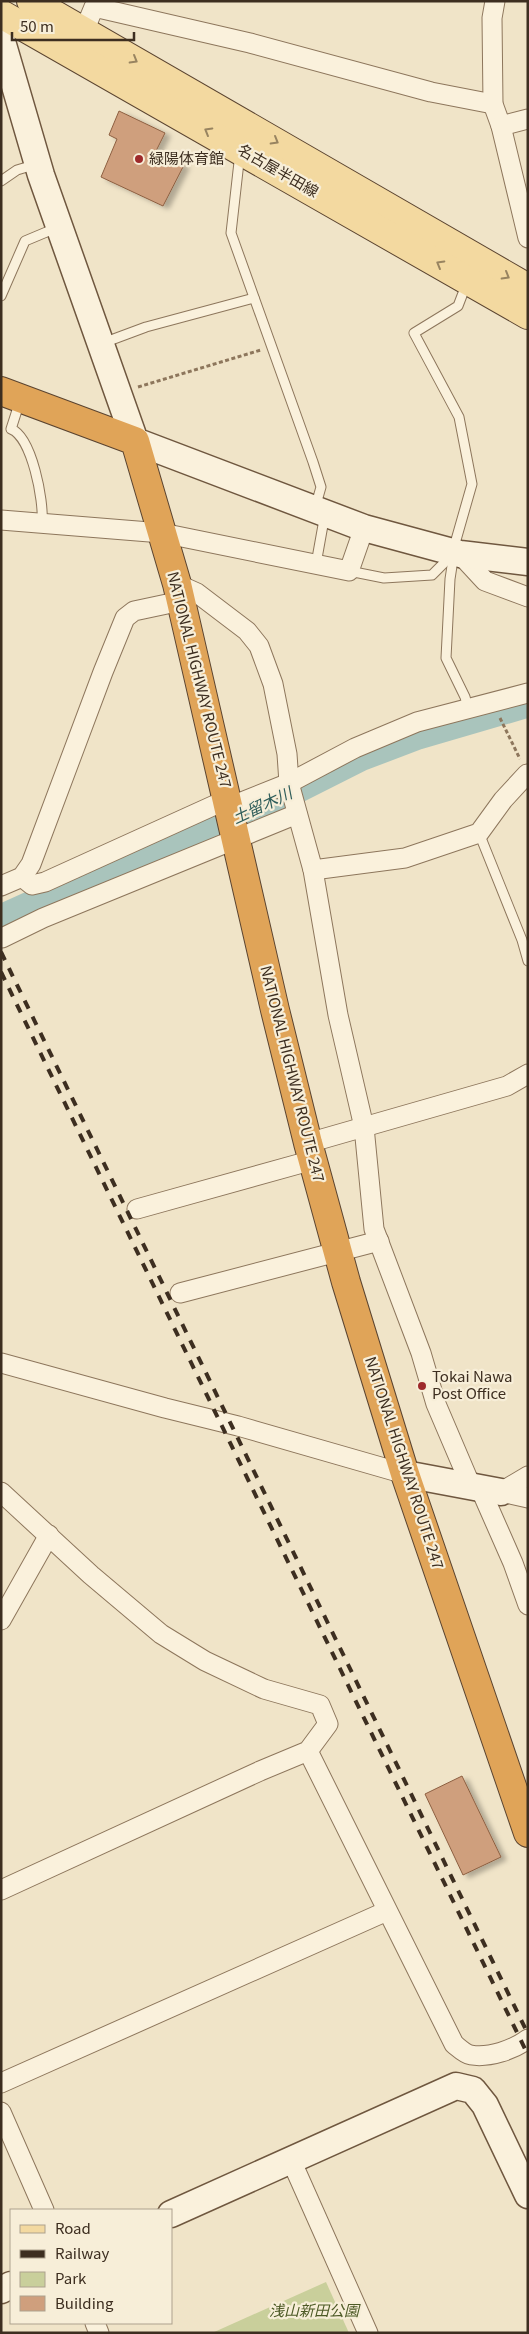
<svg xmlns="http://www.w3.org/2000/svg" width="529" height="2334" font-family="Georgia,'Noto Sans JP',serif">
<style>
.green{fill:#c9cf9b}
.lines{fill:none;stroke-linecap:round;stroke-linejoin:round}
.river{stroke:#a9c4bc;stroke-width:29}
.building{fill:#cf9f7d;stroke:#8d5f41;filter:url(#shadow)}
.lane-casing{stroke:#8d765c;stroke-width:11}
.street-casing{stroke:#8d765c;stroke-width:21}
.secondary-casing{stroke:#6f573f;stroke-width:29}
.primary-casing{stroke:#5b4430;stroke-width:30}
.highway-casing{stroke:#5b4430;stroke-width:30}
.path{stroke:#8d765c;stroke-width:3;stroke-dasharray:4 2.5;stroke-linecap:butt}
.lane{stroke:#faf1dc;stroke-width:9}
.street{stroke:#faf1dc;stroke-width:19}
.secondary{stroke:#faf1dc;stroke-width:26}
.primary{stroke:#f3d9a0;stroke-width:28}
.highway{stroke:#e0a458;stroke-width:28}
.rail{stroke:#3d2e20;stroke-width:4;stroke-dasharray:9 9;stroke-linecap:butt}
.oneway{stroke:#988460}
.poi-dot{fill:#9e2a2b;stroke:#f7eed8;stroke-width:2}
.labels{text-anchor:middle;stroke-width:4.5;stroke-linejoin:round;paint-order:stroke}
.poi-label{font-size:15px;fill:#3d2e20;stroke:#f7eed8;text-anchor:start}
.street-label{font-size:15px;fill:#3d2e20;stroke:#f7eed8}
.park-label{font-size:15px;font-style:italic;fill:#4d5a26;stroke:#f7eed8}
.water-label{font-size:16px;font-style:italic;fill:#2f5d5a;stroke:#f7eed8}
</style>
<defs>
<filter id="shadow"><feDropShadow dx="5.5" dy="3" stdDeviation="2.5" flood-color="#0004"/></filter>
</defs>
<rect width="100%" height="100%" fill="#f0e4c8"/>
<path class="green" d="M 326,2282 L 349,2333 L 212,2333 Z"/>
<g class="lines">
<path class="river" d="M 1,919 L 198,830 L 241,817 L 360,757 L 418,735 L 528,703"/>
</g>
<g class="building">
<path d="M 119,111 L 165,133 L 155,153 L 184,165 L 163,206 L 101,177 L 117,139 L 109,135 Z"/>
<path d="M 462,1776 L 501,1857 L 463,1875 L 425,1794 Z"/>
</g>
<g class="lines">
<g class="lane-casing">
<g id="lane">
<path d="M 240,153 L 231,233 L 313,462 L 321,487 L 315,508"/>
<path d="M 1,181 L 17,170 L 37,164"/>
<path d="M 463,293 L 458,306 L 414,333 L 459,417 L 472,484 L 456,540 L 450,579 L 446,658 L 465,697 L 468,708"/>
<path d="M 1,296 L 25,241 L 56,228"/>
<path d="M 103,343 L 146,327 L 254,298"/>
<path d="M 20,401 L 11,429 C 32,437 44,501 42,522"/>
<path d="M 316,564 L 323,525 L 327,516"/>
<path d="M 349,571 L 384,578 L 432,575 L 452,555"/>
<path d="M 479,833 L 522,940 L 528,961"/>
</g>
</g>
<g class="street-casing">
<g id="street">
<path d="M 495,1 L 492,18 L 493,104 L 501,126 L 528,238"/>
<path d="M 84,31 L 94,7 L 250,43 L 431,92 L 493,104"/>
<path d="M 501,126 L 528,119"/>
<path d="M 1,520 L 162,533 L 349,571 L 364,528"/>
<path d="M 460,554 L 485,581 L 528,597"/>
<path d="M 177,584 L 197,593 L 247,631 L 259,646 L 273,684 L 287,754 L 289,783 L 313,870 L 338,1015 L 364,1127 L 374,1229 L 421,1353 L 436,1404 L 471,1486"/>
<path d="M 229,807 L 289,783 L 355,748 L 417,722 L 528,693"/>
<path d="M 313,870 L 405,858 L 479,833 L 503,800 L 527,774"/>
<path d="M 22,877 L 32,885 L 45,882 L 228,799"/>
<path d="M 1,886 L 22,877 L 31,864 L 103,672 L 125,618 L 134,611 L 181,601"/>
<path d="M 2,938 L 43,918 L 297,814"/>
<path d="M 308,1143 L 507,1086 L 528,1074"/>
<path d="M 137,1209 L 313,1160"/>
<path d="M 180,1293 L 379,1241"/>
<path d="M 1,1363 L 165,1408 L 238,1426 L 405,1474"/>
<path d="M 480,1488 L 513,1563 L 528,1605"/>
<path d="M 1,1492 L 91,1575 L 161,1634 L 205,1661 L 264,1689 L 320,1705 L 328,1724 L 308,1751 L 260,1771 L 1,1890"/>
<path d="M 501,1492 L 528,1476"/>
<path d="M 501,1492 L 528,1498"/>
<path d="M 1,1620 L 49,1535"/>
<path d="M 308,1751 L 454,2044 C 459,2048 465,2054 471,2055 C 489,2058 513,2050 528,2039"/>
<path d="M 1,2083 L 387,1911"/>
<path d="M 1,2112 L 44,2210"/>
<path d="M 291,2160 L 368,2333"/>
<path d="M 95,2323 L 99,2333"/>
</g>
</g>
<g class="secondary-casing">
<g id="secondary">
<path d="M 1,38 L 41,175 L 135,441 L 364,528 L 460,554 L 528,562"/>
<path d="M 405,1474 L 501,1492"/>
<path d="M 171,2214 L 456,2086 L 473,2090 L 485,2105 L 528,2195"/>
<path d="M 1,2290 L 11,2285"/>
</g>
</g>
<g class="primary-casing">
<g id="primary">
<path d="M 31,1 L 528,288"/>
<path d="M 1,14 L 528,315"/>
</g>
</g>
<g class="highway-casing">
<path id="highway" d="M 1,391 L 135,441 L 177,584 L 275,1010 L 308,1143 L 346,1282 L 405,1474 L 528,1833"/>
</g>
<g class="path">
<path d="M 138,387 L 261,350"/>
<path d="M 500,718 L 520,759"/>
</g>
<use href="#lane" class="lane"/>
<use href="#street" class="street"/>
<use href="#secondary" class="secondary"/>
<use href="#primary" class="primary"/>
<use href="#highway" class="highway"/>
<g class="rail">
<path d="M 1,952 L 528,2034"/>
<path d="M 1,972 L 528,2055"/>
</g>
</g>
<defs><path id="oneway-chevron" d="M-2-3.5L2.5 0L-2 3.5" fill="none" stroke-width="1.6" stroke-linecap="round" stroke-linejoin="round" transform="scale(1.25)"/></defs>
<g class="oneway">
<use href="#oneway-chevron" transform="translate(134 60) rotate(30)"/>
<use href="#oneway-chevron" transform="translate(208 131) rotate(-150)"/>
<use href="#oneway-chevron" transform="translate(275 141) rotate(30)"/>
<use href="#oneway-chevron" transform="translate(440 264) rotate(-150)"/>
<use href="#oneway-chevron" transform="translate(506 276) rotate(30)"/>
</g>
<g class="poi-dot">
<circle cx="139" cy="159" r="5"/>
<circle cx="422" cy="1386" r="5"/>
</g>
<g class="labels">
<g class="poi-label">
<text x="149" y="164">緑陽体育館</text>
<text x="432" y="1382">Tokai Nawa<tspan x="432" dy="17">Post Office</tspan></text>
</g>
<g class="street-label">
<text transform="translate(278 171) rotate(30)" y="5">名古屋半田線</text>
<text transform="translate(199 680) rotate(76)" y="5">NATIONAL HIGHWAY ROUTE 247</text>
<text transform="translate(292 1074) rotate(76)" y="5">NATIONAL HIGHWAY ROUTE 247</text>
<text transform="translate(404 1463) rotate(72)" y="5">NATIONAL HIGHWAY ROUTE 247</text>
</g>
<g class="park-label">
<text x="314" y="2316">浅山新田公園</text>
</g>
<g class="water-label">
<text transform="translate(262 805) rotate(-25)" y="6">土留木川</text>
</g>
</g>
<rect width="529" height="2334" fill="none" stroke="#3d2e20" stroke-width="5"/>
<rect x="10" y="2209" width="162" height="115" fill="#f7eed8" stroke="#ada18e"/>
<rect x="20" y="2225" width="25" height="8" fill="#f3d9a0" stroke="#ada18e"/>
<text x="55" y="2234" font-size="15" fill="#3d2e20">Road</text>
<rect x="20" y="2250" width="25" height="8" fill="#3d2e20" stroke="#ada18e"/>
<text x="55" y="2259" font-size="15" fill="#3d2e20">Railway</text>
<rect x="20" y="2272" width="25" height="15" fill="#c9cf9b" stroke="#ada18e"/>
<text x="55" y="2284" font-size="15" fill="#3d2e20">Park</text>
<rect x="20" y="2296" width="25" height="15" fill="#cf9f7d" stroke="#ada18e"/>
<text x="55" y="2309" font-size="15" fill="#3d2e20">Building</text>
<path d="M12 32v8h122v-8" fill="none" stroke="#3d2e20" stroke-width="2.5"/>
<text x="20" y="32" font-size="15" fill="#3d2e20" stroke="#f7eed8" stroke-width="4" paint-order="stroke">50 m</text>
</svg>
